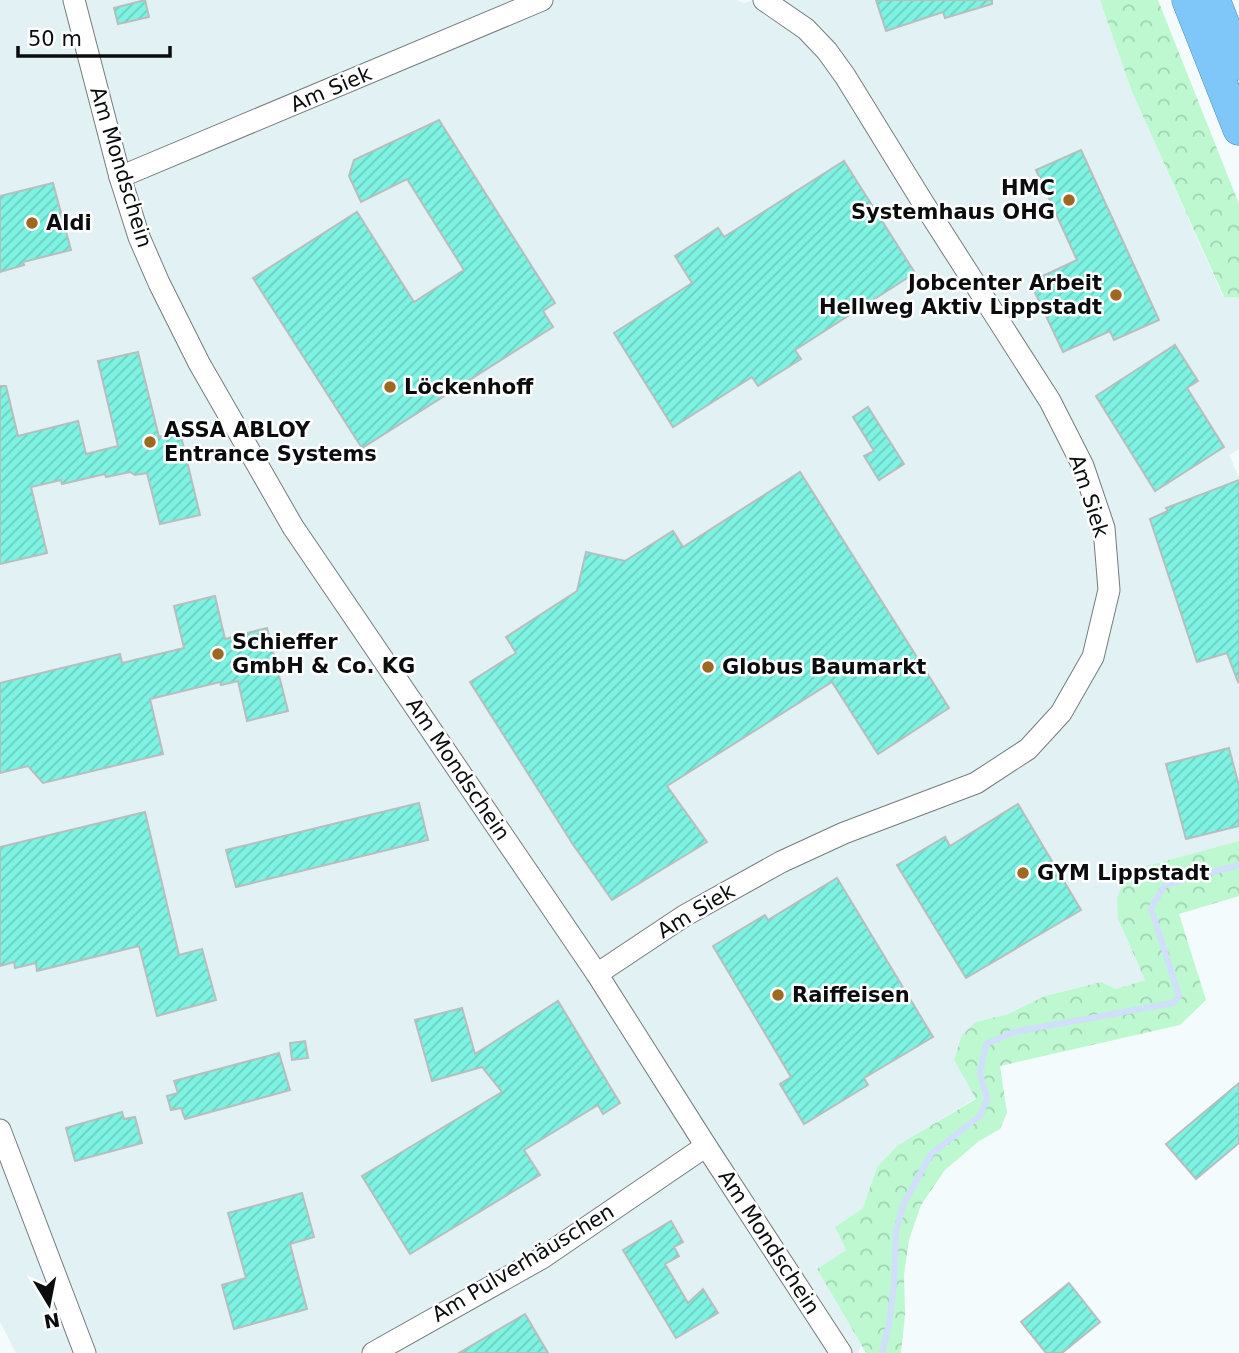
<svg xmlns="http://www.w3.org/2000/svg" width="1239" height="1353" font-family="'DejaVu Sans',sans-serif">
<style>
.built{fill:#e1f1f4}
.forest{fill:url(#forest-crowns)}
.lines{fill:none;stroke-linecap:round;stroke-linejoin:round}
.stream{stroke:#d1defc;stroke-width:6}
.building{fill:url(#building-hatch);stroke:#b8bebd;stroke-width:2}
.minor-casing{stroke:#767c7e;stroke-width:23}
.highway-casing{stroke:#5686a6;stroke-width:33}
.minor{stroke:#fff;stroke-width:21}
.highway{stroke:#7fc7f8;stroke-width:32}
.poi-dot{fill:#9c691f;stroke:#fff;stroke-width:2.5}
.labels{text-anchor:middle;stroke-width:5;stroke-linejoin:round;paint-order:stroke}
.street-label{font-size:21px;fill:#0a0c0d;stroke:#fff}
.poi-label{font-size:21px;font-weight:bold;fill:#0a0c0d;stroke:#fff;text-anchor:start}
</style>
<defs>
<pattern id="forest-crowns" width="20" height="18" patternUnits="userSpaceOnUse" patternTransform="scale(1.75)"><rect width="20" height="18" fill="#bdf8d1"/><path d="M2 6a3 3 0 1 1 6 0M12 15a3 3 0 1 1 6 0" fill="none" stroke="#a1d3b2"/></pattern>
<pattern id="building-hatch" width="6" height="6" patternUnits="userSpaceOnUse" patternTransform="scale(1.75)"><rect width="6" height="6" fill="#7ef3e2"/><path d="M-1 1l2-2M0 6l6-6M5 7l2-2" fill="none" stroke="#6ccfc1"/></pattern>
</defs>
<rect width="100%" height="100%" fill="#f4fbfc"/>
<path class="built" d="M 0,0 L 737,0 L 744,3 L 753,0 L 1100,0 L 1132,92 L 1223,297 L 1238,297 L 1239,299 L 1239,449 L 1229,455 L 1239,477 L 1239,841 L 1139,868 L 1118,919 L 1145,980 L 1116,989 L 1101,982 L 1045,996 L 1008,1014 L 976,1022 L 954,1060 L 976,1098 L 898,1145 L 877,1167 L 863,1208 L 835,1227 L 846,1250 L 817,1269 L 861,1345 L 858,1353 L 16,1353 L 0,1322 Z"/>
<g class="forest">
<path d="M 1100,0 L 1158,0 L 1239,204 L 1239,299 L 1237,297 L 1224,297 L 1132,92 Z"/>
<path d="M 1239,841 L 1239,896 L 1179,914 L 1206,1000 L 1180,1025 L 1000,1066 L 1007,1113 L 1000,1129 L 979,1141 L 945,1170 L 921,1205 L 909,1240 L 904,1275 L 905,1315 L 901,1353 L 866,1353 L 817,1269 L 846,1250 L 835,1227 L 863,1208 L 877,1167 L 898,1145 L 976,1099 L 954,1060 L 962,1035 L 976,1022 L 1008,1014 L 1045,996 L 1101,982 L 1116,989 L 1145,980 L 1118,919 L 1117,898 L 1124,881 L 1139,868 Z"/>
</g>
<g class="lines">
<path class="stream" d="M 882,1353 L 889,1324 L 894,1283 L 896,1232 L 903,1205 L 931,1154 L 980,1116 L 987,1099 L 980,1073 L 986,1044 L 1014,1032 L 1173,1003 L 1179,996 L 1151,908 L 1165,885 L 1239,865"/>
</g>
<g class="building">
<path d="M 145,0 L 149,17 L 118,24 L 114,8 Z"/>
<path d="M 876,0 L 992,0 L 992,4 L 945,18 L 943,12 L 886,31 Z"/>
<path d="M 439,120 L 555,303 L 543,311 L 553,327 L 362,448 L 253,278 L 357,212 L 414,302 L 464,270 L 407,179 L 361,202 L 349,176 L 354,160 Z"/>
<path d="M 1081,150 L 1159,320 L 1114,340 L 1110,331 L 1063,352 L 1030,282 L 1077,260 L 1036,170 Z"/>
<path d="M 844,161 L 915,273 L 795,350 L 801,359 L 758,386 L 752,377 L 673,427 L 614,333 L 692,283 L 675,256 L 718,228 L 724,237 Z"/>
<path d="M 53,183 L 71,250 L 23,262 L 24,265 L 0,272 L 0,196 Z"/>
<path d="M 1175,345 L 1198,381 L 1187,388 L 1224,447 L 1155,491 L 1096,396 Z"/>
<path d="M 138,352 L 159,437 L 180,432 L 200,515 L 160,524 L 147,473 L 135,475 L 130,472 L 106,477 L 105,474 L 62,484 L 61,480 L 31,487 L 47,553 L 0,564 L 0,386 L 6,386 L 18,436 L 78,421 L 86,454 L 118,446 L 98,361 Z"/>
<path d="M 868,407 L 904,464 L 879,480 L 864,456 L 874,451 L 853,417 Z"/>
<path d="M 800,472 L 949,708 L 878,754 L 832,682 L 667,786 L 707,842 L 612,900 L 574,846 L 470,682 L 516,653 L 506,637 L 577,591 L 586,552 L 625,561 L 673,531 L 683,547 Z"/>
<path d="M 1239,480 L 1239,681 L 1238,682 L 1227,653 L 1197,662 L 1150,519 L 1168,511 L 1166,508 Z"/>
<path d="M 215,596 L 225,639 L 267,628 L 288,711 L 247,721 L 238,681 L 221,685 L 220,682 L 150,699 L 163,754 L 43,783 L 28,766 L 0,773 L 0,683 L 120,654 L 122,663 L 184,648 L 174,606 Z"/>
<path d="M 1229,748 L 1239,786 L 1239,826 L 1186,839 L 1166,764 Z"/>
<path d="M 419,803 L 428,840 L 236,887 L 226,850 Z"/>
<path d="M 1018,804 L 1081,910 L 966,978 L 897,865 L 945,837 L 950,846 Z"/>
<path d="M 145,812 L 179,955 L 202,949 L 216,1000 L 157,1016 L 139,946 L 37,971 L 36,963 L 15,968 L 14,962 L 0,966 L 0,847 Z"/>
<path d="M 837,878 L 933,1037 L 864,1078 L 868,1085 L 804,1124 L 780,1084 L 791,1077 L 713,946 L 765,915 L 768,920 Z"/>
<path d="M 558,1001 L 620,1103 L 603,1114 L 598,1105 L 524,1150 L 540,1175 L 410,1254 L 362,1176 L 502,1092 L 482,1067 L 432,1081 L 415,1020 L 462,1008 L 475,1054 Z"/>
<path d="M 305,1041 L 308,1058 L 292,1060 L 290,1043 Z"/>
<path d="M 279,1053 L 290,1090 L 185,1119 L 181,1108 L 171,1110 L 167,1096 L 178,1093 L 174,1081 Z"/>
<path d="M 1239,1083 L 1239,1143 L 1196,1179 L 1166,1144 Z"/>
<path d="M 122,1112 L 124,1119 L 135,1117 L 142,1143 L 75,1161 L 66,1128 Z"/>
<path d="M 302,1193 L 314,1237 L 290,1244 L 307,1309 L 234,1329 L 222,1285 L 246,1278 L 228,1213 Z"/>
<path d="M 671,1221 L 683,1242 L 674,1247 L 679,1256 L 665,1264 L 688,1303 L 703,1289 L 718,1313 L 676,1338 L 623,1250 Z"/>
<path d="M 1069,1283 L 1100,1322 L 1062,1353 L 1046,1353 L 1021,1322 Z"/>
<path d="M 525,1314 L 548,1353 L 459,1353 Z"/>
</g>
<g class="lines">
<g class="minor-casing">
<g id="minor">
<path d="M 74,0 L 120,177 L 139,237 L 159,283 L 199,363 L 293,527 L 597,974 L 706,1146 L 841,1353"/>
<path d="M 120,177 L 542,0"/>
<path d="M 597,974 L 684,916 L 781,862 L 844,833 L 976,783 L 1028,749 L 1061,713 L 1093,657 L 1109,590 L 1104,528 L 1083,466 L 1050,401 L 922,201 L 845,76 L 827,51 L 806,29 L 764,0"/>
<path d="M 0,1130 L 85,1353"/>
<path d="M 373,1353 L 542,1258 L 706,1146"/>
</g>
</g>
<g class="highway-casing">
<g id="highway">
<path d="M 1188,0 L 1239,129"/>
<path d="M 1214,0 L 1239,64"/>
</g>
</g>
<use href="#minor" class="minor"/>
<use href="#highway" class="highway"/>
</g>
<g class="poi-dot">
<circle cx="1069" cy="200" r="7"/>
<circle cx="32" cy="223" r="7"/>
<circle cx="1116" cy="295" r="7"/>
<circle cx="390" cy="387" r="7"/>
<circle cx="150" cy="442" r="7"/>
<circle cx="218" cy="654" r="7"/>
<circle cx="708" cy="667" r="7"/>
<circle cx="1023" cy="873" r="7"/>
<circle cx="778" cy="995" r="7"/>
</g>
<g class="labels">
<g class="street-label">
<text transform="translate(331 89) rotate(-23)" y="7">Am Siek</text>
<text transform="translate(121 167) rotate(73)" y="7">Am Mondschein</text>
<text transform="translate(1089 496) rotate(72)" y="7">Am Siek</text>
<text transform="translate(458 769) rotate(56)" y="7">Am Mondschein</text>
<text transform="translate(696 911) rotate(-31)" y="7">Am Siek</text>
<text transform="translate(769 1242) rotate(57)" y="7">Am Mondschein</text>
<text transform="translate(523 1263) rotate(-31)" y="7">Am Pulverhäuschen</text>
</g>
<g class="poi-label">
<text x="1055" y="195" text-anchor="end">HMC<tspan x="1055" dy="24">Systemhaus OHG</tspan></text>
<text x="46" y="230">Aldi</text>
<text x="1102" y="290" text-anchor="end">Jobcenter Arbeit<tspan x="1102" dy="24">Hellweg Aktiv Lippstadt</tspan></text>
<text x="404" y="394">Löckenhoff</text>
<text x="164" y="437">ASSA ABLOY<tspan x="164" dy="24">Entrance Systems</tspan></text>
<text x="232" y="649">Schieffer<tspan x="232" dy="24">GmbH &amp; Co. KG</tspan></text>
<text x="722" y="674">Globus Baumarkt</text>
<text x="1037" y="880">GYM Lippstadt</text>
<text x="792" y="1002">Raiffeisen</text>
</g>
</g>
<g transform="translate(49 1304) rotate(170)" stroke="#ffffff" stroke-width="5" paint-order="stroke">
<path d="M0-5L12 26L0 18L-12 26Z" fill="#0a0c0d"/>
<text y="-10" font-size="19" font-weight="bold" text-anchor="middle" fill="#0a0c0d">N</text>
</g>
<path d="M18 46v10h152v-10" fill="none" stroke="#0a0c0d" stroke-width="3.5"/>
<text x="28" y="46" font-size="21" fill="#0a0c0d" stroke="#ffffff" stroke-width="5" paint-order="stroke">50 m</text>
</svg>
